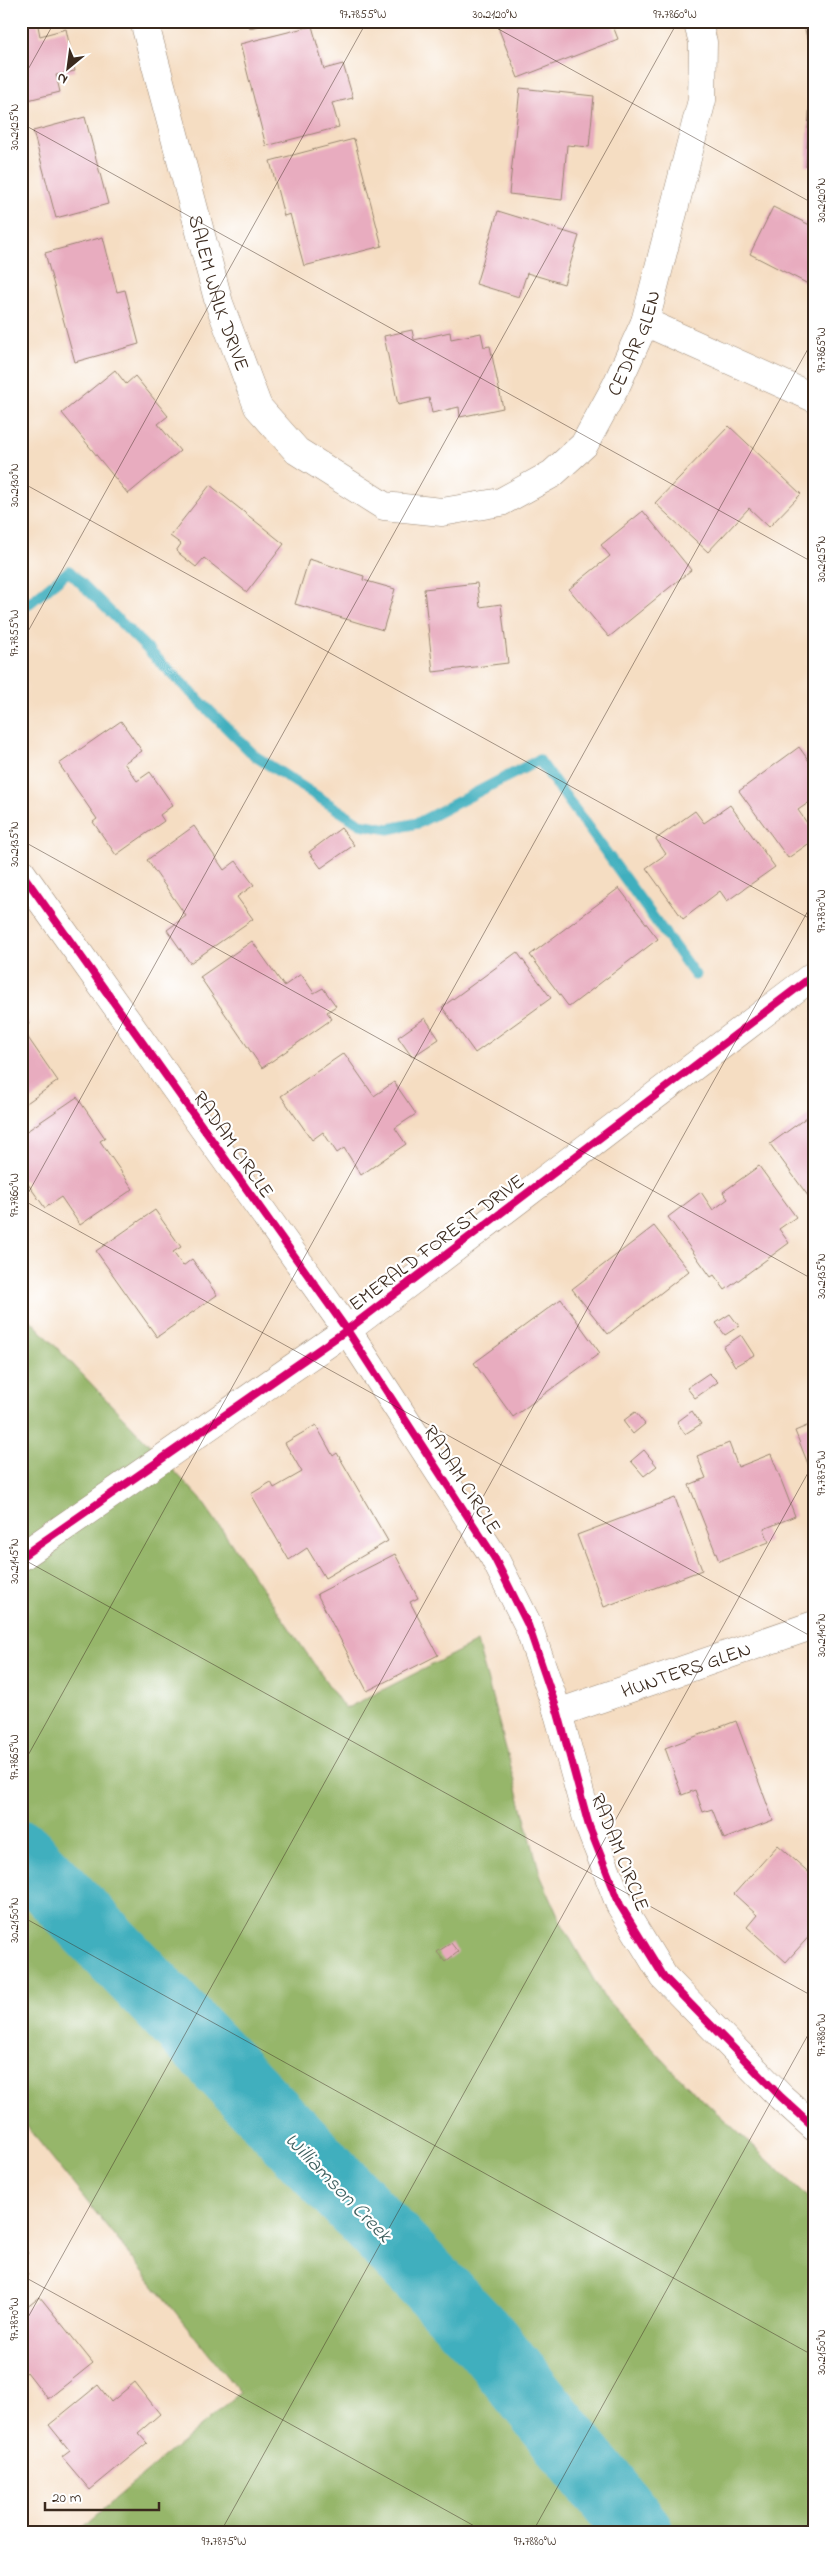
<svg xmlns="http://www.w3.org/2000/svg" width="835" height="2554" font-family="'Indie Flower',sans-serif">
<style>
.forest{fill:#96b66a;stroke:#687044}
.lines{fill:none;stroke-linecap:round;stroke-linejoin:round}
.stream{stroke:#41afbe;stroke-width:11}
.river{stroke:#41afbe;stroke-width:68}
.building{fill:#e8acbf}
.minor-casing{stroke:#988470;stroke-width:29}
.minor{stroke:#fff;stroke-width:28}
.cycleway-casing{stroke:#fff;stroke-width:11}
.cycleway{stroke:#d6006c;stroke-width:8}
.ticks{fill:none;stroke:#3b2a1e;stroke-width:1;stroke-opacity:0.45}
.labels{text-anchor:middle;stroke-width:4.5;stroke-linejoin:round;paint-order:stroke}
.street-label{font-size:20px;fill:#3b2a1e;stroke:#fff}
.water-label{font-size:21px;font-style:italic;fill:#3d5f5e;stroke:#fff}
.neatline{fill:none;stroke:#3b2a1e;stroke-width:2}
.ticks-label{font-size:12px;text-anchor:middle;fill:#3b2a1e}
</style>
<rect width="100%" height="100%" fill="#fff"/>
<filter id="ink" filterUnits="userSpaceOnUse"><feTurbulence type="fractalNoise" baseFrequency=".02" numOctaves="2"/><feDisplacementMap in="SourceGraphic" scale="10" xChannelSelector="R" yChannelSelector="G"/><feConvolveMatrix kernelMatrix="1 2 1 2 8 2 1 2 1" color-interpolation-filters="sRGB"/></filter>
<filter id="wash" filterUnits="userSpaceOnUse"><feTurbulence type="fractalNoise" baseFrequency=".0096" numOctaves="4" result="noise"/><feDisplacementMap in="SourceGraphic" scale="20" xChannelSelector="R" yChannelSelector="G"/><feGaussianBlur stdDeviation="1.12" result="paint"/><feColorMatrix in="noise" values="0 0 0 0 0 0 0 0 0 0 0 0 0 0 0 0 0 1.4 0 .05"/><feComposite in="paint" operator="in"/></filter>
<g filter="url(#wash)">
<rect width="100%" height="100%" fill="#f5ddc2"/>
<path class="forest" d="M 21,1310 L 200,1498 L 345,1709 L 477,1642 L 541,1877 L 562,1924 L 603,1996 L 687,2085 L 814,2203 L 814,2533 L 75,2533 L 240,2393 L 21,2119 Z"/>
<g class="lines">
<path class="stream" d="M 21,610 L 69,571 L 255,756 L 360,824 L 389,829 L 418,823 L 539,760 L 695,975"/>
<path class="river" d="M 21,1854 L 487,2342 L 640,2533"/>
</g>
<g id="blocks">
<g class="building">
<path d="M 21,21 L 37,21 L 40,36 L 66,29 L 75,71 L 56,75 L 60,92 L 24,101 L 21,90 Z"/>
<path d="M 249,21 L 273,21 L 273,22 L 250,28 Z"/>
<path d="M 512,21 L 611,21 L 618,39 L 518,78 L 498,27 Z"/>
<path d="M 803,21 L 814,21 L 814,36 L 807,38 Z"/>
<path d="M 312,26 L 324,69 L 343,64 L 353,98 L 332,103 L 339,127 L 266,146 L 240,44 Z"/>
<path d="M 811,79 L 814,79 L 814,166 L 806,166 Z"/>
<path d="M 520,88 L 594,96 L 589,147 L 567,145 L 562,200 L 509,194 Z"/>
<path d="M 85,117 L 108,204 L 56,218 L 33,131 Z"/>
<path d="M 354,139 L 382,246 L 304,266 L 290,214 L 284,216 L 270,161 Z"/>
<path d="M 773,207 L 814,227 L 814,287 L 750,254 Z"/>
<path d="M 498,211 L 579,236 L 564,284 L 527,273 L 519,297 L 476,284 Z"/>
<path d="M 103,237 L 117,292 L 125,290 L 139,344 L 75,362 L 45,253 Z"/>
<path d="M 412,330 L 414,340 L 450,332 L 451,339 L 481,333 L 484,347 L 490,346 L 503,408 L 460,417 L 459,407 L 432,413 L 429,398 L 398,405 L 384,336 Z"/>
<path d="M 115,370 L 126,384 L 135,376 L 168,416 L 158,424 L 180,451 L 128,494 L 62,413 Z"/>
<path d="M 729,426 L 801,494 L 769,527 L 749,508 L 708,552 L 655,503 Z"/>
<path d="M 210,485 L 284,544 L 247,592 L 204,558 L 196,567 L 176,551 L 181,544 L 170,536 Z"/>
<path d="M 643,511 L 691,570 L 609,637 L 569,589 L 610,556 L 601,545 Z"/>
<path d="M 309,559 L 364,576 L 363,580 L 395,589 L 383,630 L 295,604 Z"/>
<path d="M 477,583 L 480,607 L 501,604 L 508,663 L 433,672 L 424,589 Z"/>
<path d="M 121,721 L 142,751 L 124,763 L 137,781 L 150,772 L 173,805 L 160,815 L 164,821 L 116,855 L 93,822 L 97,819 L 59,764 Z"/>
<path d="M 799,747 L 814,768 L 814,799 L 798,810 L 814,833 L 814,840 L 788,858 L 739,791 Z"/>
<path d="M 730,805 L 775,867 L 727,901 L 720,891 L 683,919 L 646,868 L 666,854 L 656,839 L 695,811 L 704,823 Z"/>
<path d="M 194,826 L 224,870 L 236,861 L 254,885 L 237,897 L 253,919 L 190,963 L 167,930 L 186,916 L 147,860 Z"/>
<path d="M 341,828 L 354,845 L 321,868 L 309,852 Z"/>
<path d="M 619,888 L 658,939 L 569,1007 L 530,955 Z"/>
<path d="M 252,941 L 284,986 L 301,974 L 314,993 L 323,988 L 336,1006 L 327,1012 L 332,1019 L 262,1068 L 200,977 Z"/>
<path d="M 517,952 L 551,998 L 475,1053 L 442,1007 Z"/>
<path d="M 21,1013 L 29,1024 L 22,1029 L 58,1081 L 21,1107 Z"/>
<path d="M 425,1018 L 439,1039 L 412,1057 L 398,1037 Z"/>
<path d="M 344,1053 L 374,1096 L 394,1082 L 416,1114 L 395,1128 L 406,1144 L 361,1175 L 344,1148 L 337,1153 L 323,1132 L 312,1140 L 281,1096 Z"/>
<path d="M 77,1097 L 105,1138 L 100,1141 L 133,1189 L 80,1225 L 61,1197 L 45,1208 L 25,1180 L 21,1180 L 21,1135 Z"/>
<path d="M 814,1112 L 814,1204 L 770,1144 Z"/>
<path d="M 759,1166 L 796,1217 L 779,1229 L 789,1243 L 725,1290 L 714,1275 L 711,1277 L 668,1217 L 701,1192 L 713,1210 L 728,1199 L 723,1192 Z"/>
<path d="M 155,1210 L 181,1247 L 173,1252 L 183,1266 L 192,1259 L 217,1295 L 157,1337 L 96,1251 Z"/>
<path d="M 654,1226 L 689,1271 L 608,1334 L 572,1289 Z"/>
<path d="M 561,1299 L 600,1353 L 513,1417 L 474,1363 Z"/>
<path d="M 730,1314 L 739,1326 L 725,1335 L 716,1323 Z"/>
<path d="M 741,1335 L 754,1355 L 735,1366 L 723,1347 Z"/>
<path d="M 709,1373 L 718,1382 L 695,1398 L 687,1388 Z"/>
<path d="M 692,1411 L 701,1424 L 685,1434 L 677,1422 Z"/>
<path d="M 635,1412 L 645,1424 L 633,1434 L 623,1421 Z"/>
<path d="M 814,1423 L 814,1479 L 795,1431 Z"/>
<path d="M 316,1425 L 333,1456 L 337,1453 L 388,1541 L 325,1578 L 307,1548 L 289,1560 L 251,1494 L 271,1482 L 274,1488 L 302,1472 L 285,1443 Z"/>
<path d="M 729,1443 L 738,1467 L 771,1454 L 795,1516 L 764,1529 L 769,1542 L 719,1561 L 689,1485 L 706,1478 L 697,1456 Z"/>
<path d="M 644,1450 L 657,1466 L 644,1476 L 631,1461 Z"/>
<path d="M 675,1498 L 702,1570 L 604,1607 L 577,1535 Z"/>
<path d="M 395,1554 L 418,1598 L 410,1602 L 438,1655 L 367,1691 L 317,1594 Z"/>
<path d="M 736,1721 L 773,1820 L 724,1839 L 712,1809 L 703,1812 L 695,1790 L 682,1795 L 665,1748 Z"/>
<path d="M 778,1845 L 814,1877 L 814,1931 L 786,1962 L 747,1927 L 757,1915 L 734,1894 Z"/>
<path d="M 451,1943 L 458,1952 L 445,1962 L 437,1952 Z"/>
<path d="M 21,2246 L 28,2253 L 21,2259 Z"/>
<path d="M 21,2267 L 28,2275 L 21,2280 Z"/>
<path d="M 40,2297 L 93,2363 L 48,2399 L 27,2372 L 21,2377 L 21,2312 Z"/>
<path d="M 135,2382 L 160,2414 L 138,2433 L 147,2443 L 90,2490 L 62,2457 L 70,2451 L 49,2425 L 98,2385 L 111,2402 Z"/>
</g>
</g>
</g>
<g filter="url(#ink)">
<use href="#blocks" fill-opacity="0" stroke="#988470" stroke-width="1"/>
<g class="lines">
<g class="minor-casing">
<g id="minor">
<path id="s1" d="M 144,21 L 219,303 L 258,407 L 297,451 L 384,506 L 442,512 L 501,502 L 552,474 L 584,445 L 616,386 L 645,322 L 702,100 L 703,42 L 697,21"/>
<path d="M 645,322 L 814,398"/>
<path d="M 21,872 L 347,1330 L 494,1557 L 528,1625 L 558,1713 L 589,1826 L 620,1905 L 664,1977 L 781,2097 L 814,2127"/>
<path d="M 21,1557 L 347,1330 L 814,975"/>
<path id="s2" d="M 558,1713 L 814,1625"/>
</g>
</g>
<use href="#minor" class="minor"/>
<g class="cycleway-casing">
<g id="cycleway">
<path d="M 21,872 L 347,1330 L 494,1557 L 528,1625 L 558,1713 L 589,1826 L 620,1905 L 664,1977 L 781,2097 L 814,2127"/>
<path d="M 21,1557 L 347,1330 L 814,975"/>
</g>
</g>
<use href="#cycleway" class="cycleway"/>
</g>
</g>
<path class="ticks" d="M 484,21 L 814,204M 21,82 L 55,21M 21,123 L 814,563M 21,482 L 814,921M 21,644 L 367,21M 21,840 L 814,1280M 21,1199 L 814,1638M 21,1206 L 678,21M 21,1558 L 814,1997M 21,1768 L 814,338M 21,1916 L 814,2356M 21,2275 L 487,2533M 21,2330 L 814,900M 220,2533 L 814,1462M 532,2533 L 814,2024"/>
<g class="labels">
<g class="street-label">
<text dy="7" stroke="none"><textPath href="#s1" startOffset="282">SALEM WALK DRIVE</textPath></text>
<text dy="7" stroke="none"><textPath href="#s1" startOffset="898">CEDAR GLEN</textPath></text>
<text transform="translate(234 1144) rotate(55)" y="7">RADAM CIRCLE</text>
<text transform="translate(436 1242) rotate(-37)" y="7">EMERALD FOREST DRIVE</text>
<text transform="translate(463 1479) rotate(57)" y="7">RADAM CIRCLE</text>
<text dy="7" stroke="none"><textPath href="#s2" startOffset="135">HUNTERS GLEN</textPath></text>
<text transform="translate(621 1852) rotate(68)" y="7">RADAM CIRCLE</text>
</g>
<g class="water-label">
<text transform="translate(339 2187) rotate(46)" y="7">Williamson Creek</text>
</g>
</g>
<rect width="835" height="2554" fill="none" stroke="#fff" stroke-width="55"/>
<g transform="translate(68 68) rotate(209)" stroke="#ffffff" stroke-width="4" paint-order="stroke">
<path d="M0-4L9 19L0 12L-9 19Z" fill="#3b2a1e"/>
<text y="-8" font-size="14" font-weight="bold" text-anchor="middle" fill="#3b2a1e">N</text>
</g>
<path d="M45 2502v8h114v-8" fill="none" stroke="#3b2a1e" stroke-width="2.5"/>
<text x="52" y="2502" font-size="15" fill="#3b2a1e" stroke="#ffffff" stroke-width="4" paint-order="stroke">20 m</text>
<rect x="28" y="28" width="780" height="2498" class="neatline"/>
<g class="ticks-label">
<text x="363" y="18">97.7855°W</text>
<text x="495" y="18">30.2120°N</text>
<text x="675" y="18">97.7860°W</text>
<text transform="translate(14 127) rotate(-90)" y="4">30.2125°N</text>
<text transform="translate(821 200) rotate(-90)" y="4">30.2120°N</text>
<text transform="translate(821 350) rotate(-90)" y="4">97.7865°W</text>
<text transform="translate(14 485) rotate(-90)" y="4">30.2130°N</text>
<text transform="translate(821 559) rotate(-90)" y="4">30.2125°N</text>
<text transform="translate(14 633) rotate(-90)" y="4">97.7855°W</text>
<text transform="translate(14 844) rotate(-90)" y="4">30.2135°N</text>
<text transform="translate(821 911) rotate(-90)" y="4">97.7870°W</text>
<text transform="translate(14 1195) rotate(-90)" y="4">97.7860°W</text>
<text transform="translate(821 1276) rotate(-90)" y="4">30.2135°N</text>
<text transform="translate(821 1473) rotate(-90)" y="4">97.7875°W</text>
<text transform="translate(14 1561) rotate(-90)" y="4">30.2145°N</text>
<text transform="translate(821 1635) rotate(-90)" y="4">30.2140°N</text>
<text transform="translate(14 1757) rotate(-90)" y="4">97.7865°W</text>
<text transform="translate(14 1920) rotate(-90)" y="4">30.2150°N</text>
<text transform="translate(821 2035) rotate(-90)" y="4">97.7880°W</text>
<text transform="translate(14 2319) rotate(-90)" y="4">97.7870°W</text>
<text transform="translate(821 2352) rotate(-90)" y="4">30.2150°N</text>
<text x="224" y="2545">97.7875°W</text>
<text x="535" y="2545">97.7880°W</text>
</g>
</svg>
